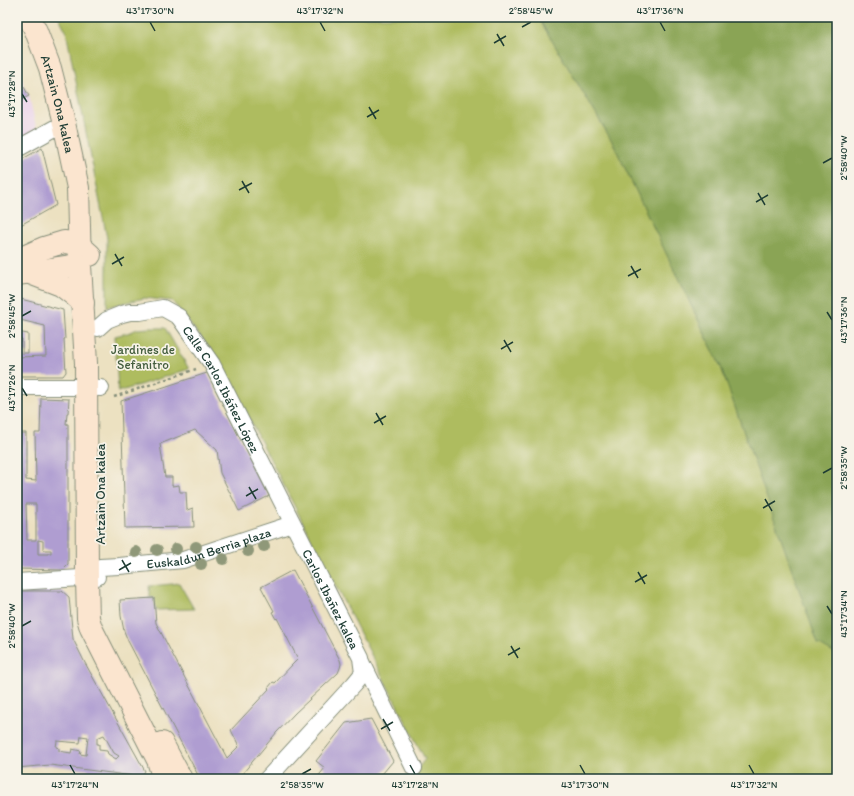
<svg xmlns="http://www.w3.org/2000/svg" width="854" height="796" font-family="Itim,sans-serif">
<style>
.built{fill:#ead1ec}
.green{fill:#aebc5e;stroke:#667c49}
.forest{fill:#8aa455;stroke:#547044}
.building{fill:#af9dd1;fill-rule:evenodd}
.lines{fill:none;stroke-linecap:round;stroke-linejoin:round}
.street-casing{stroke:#868f7a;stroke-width:18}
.secondary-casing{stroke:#868f7a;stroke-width:24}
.path{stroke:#868f7a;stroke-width:2.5;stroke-dasharray:3 3;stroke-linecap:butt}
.street{stroke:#fff;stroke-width:16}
.secondary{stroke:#fbe5cf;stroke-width:22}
.tree{fill:#8f9879}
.ticks{fill:none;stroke:#1f3d34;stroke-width:1.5}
.labels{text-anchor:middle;stroke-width:3.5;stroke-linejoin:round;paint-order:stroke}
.street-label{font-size:13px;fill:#1f3d34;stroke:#f7f3e8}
.park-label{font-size:13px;fill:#435d3e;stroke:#f7f3e8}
.neatline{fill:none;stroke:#1f3d34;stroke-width:1.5}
.ticks-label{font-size:10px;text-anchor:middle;fill:#1f3d34}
</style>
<rect width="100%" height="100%" fill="#f7f3e8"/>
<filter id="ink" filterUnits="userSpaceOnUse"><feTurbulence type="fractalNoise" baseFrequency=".025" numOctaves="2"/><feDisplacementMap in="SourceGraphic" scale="8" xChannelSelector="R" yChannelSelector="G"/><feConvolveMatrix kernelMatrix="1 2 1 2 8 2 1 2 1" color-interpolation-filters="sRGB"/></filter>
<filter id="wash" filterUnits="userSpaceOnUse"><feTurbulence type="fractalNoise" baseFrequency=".012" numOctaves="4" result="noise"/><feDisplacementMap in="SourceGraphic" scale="16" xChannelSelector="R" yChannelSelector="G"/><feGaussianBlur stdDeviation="0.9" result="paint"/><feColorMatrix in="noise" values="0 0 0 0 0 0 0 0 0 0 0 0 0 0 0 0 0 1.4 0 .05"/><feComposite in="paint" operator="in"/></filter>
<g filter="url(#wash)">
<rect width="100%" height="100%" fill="#ece1c1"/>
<path class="built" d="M 17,57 L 24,87 L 29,96 L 37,131 L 17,145 Z"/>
<g class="green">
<path d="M 59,17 L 538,17 L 612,141 L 721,367 L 818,643 L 837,655 L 837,779 L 410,779 L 425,759 L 219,360 L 172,301 L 144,298 L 107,307 L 107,238 L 66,31 Z"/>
<path d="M 150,328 L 165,328 L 189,369 L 118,392 L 115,336 L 131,332 L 137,329 Z"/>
<path d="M 179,583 L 194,609 L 155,610 L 154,598 L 150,598 L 149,586 L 172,584 Z"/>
</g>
<path class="forest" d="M 538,17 L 837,17 L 837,655 L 818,644 L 721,367 L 612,141 Z"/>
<g id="blocks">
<g class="building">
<path d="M 17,86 L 19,90 L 24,87 L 29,96 L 17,102 Z"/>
<path d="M 42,148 L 56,205 L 17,227 L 17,162 Z"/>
<path d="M 17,298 L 63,310 L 65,339 L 64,339 L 66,372 L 63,376 L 17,376 L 17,357 L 46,356 L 45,326 L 20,320 L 17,329 Z"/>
<path d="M 17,332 L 28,334 L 28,353 L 22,353 L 22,339 L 17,338 Z"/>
<path d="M 207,373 L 269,496 L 239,511 L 220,473 L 217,450 L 195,430 L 160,444 L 165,477 L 172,477 L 172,486 L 179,485 L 180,492 L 186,492 L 187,510 L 193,508 L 194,527 L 125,528 L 121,401 Z"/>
<path d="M 41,398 L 69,399 L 68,413 L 67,413 L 66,424 L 68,424 L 68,564 L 62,570 L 17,569 L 17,433 L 26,433 L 26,480 L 36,481 L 35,433 L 40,433 ZM 26,504 L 36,504 L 36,540 L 27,540 ZM 38,540 L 43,541 L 43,550 L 51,550 L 51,553 L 48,553 L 48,554 L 38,554 Z"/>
<path d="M 293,570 L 340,660 L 341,664 L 340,668 L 338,673 L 295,713 L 277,732 L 238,779 L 200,779 L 128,641 L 124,631 L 121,616 L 120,600 L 154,598 L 156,623 L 227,758 L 239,746 L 231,730 L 269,689 L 268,688 L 273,682 L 275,683 L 293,664 L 298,659 L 277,618 L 276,619 L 272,612 L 274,611 L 261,587 Z"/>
<path d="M 17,591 L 62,591 L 69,597 L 73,639 L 85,663 L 145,771 L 141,777 L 50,765 L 17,768 ZM 104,735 L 114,753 L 119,756 L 116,759 L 108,754 L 107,751 L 99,750 L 99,744 L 97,744 L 97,738 ZM 81,736 L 88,737 L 86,755 L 80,754 L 81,751 L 72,749 L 71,753 L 59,751 L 59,748 L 56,747 L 57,741 L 80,743 Z"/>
<path d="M 371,719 L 393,761 L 378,779 L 316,779 L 325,768 L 316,761 L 346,723 Z"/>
</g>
</g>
</g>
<g filter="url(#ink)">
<use href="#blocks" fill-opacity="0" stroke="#868f7a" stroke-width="1"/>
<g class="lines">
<g class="street-casing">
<g id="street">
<path d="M 17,149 L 64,123"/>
<path id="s1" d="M 98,328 L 107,320 L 122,314 L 130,312 L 140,312 L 163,308 L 179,317 L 212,364 L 361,658 L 363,673 L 354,684 L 267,779"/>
<path d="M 17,387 L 73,387 L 101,388"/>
<path id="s2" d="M 100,567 L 119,566 L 183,560 L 292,524"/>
<path d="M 17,582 L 97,577"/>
<path d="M 362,662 L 414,768"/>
</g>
</g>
<g class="secondary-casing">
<g id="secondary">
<path id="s3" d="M 29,17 L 36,31 L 50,68 L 64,123 L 78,188 L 80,265 L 86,363 L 87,579 L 88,618 L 91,628 L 158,760 L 161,770 L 162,779"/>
<path d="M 17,260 L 44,248 L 64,242 L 74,243 L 80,246 L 90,255"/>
<path d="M 30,273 L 61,285 L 74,295 L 83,303"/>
<path d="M 17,274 L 80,265"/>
<path d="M 162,743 L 181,779"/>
</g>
</g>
<path class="path" d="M 114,397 L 196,369"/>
<use href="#street" class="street"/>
<use href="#secondary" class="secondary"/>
</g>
<g class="tree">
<circle cx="264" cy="546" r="6"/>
<circle cx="196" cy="547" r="6"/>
<circle cx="176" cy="549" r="6"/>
<circle cx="157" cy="550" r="6"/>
<circle cx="248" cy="551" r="6"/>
<circle cx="136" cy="552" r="6"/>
<circle cx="223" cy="559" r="6"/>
<circle cx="201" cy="564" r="6"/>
</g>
</g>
<path class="ticks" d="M 150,22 L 155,31M 320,22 L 325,31M 660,22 L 665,31M 522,27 L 531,22M 497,34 L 504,46M 494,43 L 506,36M 22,94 L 27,102M 369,107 L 376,119M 367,117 L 379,110M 823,163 L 832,158M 242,181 L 249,193M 239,190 L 252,183M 758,193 L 765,205M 756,202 L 768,195M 115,254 L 122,266M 112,264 L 124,257M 631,266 L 638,278M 628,276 L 641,269M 827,312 L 832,320M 22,316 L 31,311M 504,340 L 511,352M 501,349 L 513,342M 22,388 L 27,396M 376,413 L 383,425M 374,423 L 386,416M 823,473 L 832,468M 249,487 L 256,499M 246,496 L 258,489M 765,499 L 772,511M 763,508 L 775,501M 122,560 L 129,572M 119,570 L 131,563M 638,572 L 645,584M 635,582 L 647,575M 827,606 L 832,614M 22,626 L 31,621M 511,646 L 518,658M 508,655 L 520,648M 383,719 L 390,731M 381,729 L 393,722M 70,765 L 75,774M 410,765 L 415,774M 580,765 L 585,774M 749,765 L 754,774M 302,774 L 311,769"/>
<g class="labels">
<g class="street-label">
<text dy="5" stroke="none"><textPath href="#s3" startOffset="92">Artzain Ona kalea</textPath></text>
<text dy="5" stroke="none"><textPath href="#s1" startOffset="172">Calle Carlos Ibáñez López</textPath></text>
<text transform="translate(100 494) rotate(-90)" y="5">Artzain Ona kalea</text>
<text dy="5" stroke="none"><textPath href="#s2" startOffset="111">Euskaldun Berria plaza</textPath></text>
<text dy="5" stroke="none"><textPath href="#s1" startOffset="409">Carlos Ibañez kalea</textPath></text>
</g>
<g class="park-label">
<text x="143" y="354">Jardines de<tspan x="143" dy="15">Sefanitro</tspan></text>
</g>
</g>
<rect width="854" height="796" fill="none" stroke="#f7f3e8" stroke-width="44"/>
<rect x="22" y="22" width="810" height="752" class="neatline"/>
<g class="ticks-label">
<text x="150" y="14">43°17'30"N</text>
<text x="320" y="14">43°17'32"N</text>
<text x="531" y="14">2°58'45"W</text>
<text x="660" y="14">43°17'36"N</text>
<text transform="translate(11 94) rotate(-90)" y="4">43°17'28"N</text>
<text transform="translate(843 158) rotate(-90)" y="4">2°58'40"W</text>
<text transform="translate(11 316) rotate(-90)" y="4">2°58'45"W</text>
<text transform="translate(843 320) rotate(-90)" y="4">43°17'36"N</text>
<text transform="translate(11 388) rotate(-90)" y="4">43°17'26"N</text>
<text transform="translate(843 468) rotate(-90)" y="4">2°58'35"W</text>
<text transform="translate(843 614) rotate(-90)" y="4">43°17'34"N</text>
<text transform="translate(11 626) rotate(-90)" y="4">2°58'40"W</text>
<text x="75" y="788">43°17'24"N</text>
<text x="302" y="788">2°58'35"W</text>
<text x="415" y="788">43°17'28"N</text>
<text x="585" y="788">43°17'30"N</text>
<text x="754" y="788">43°17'32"N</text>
</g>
</svg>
